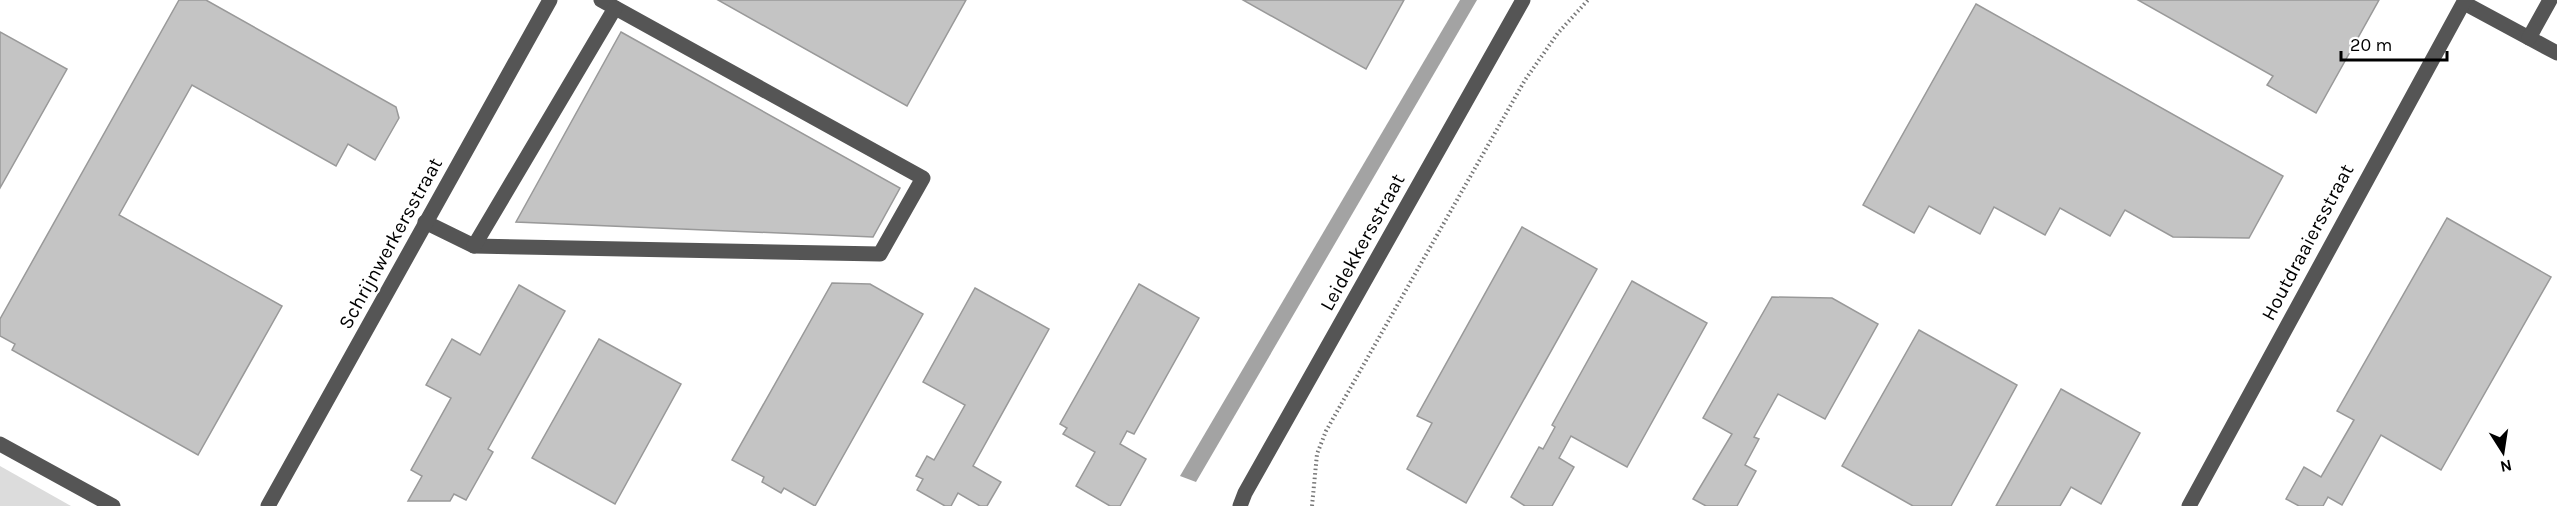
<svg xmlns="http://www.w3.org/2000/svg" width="2557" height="506" font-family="Karla,sans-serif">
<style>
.green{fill:#dcdcdc}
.water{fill:#a3a3a3}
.building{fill:#c4c4c4;stroke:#999;stroke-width:1.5}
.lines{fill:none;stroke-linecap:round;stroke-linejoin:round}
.path{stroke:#777;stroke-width:4;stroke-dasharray:1.5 3;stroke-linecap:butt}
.minor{stroke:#555;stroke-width:15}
.labels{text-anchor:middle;stroke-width:4.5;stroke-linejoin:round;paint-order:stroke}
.street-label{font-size:20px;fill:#000;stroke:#fff}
</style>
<rect width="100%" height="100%" fill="#fff"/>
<path class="green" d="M 0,466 L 71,506 L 0,506 Z"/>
<path class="water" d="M 1460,0 L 1477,0 L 1196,482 L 1180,476 Z"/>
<g class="building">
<path d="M 179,0 L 206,0 L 396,107 L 399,118 L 375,160 L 348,144 L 336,166 L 192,85 L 119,215 L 282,306 L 198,455 L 12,350 L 15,344 L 0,336 L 0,319 Z"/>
<path d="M 718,0 L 966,0 L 907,106 Z"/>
<path d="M 1243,0 L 1404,0 L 1366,69 Z"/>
<path d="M 2138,0 L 2379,0 L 2316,113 L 2267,85 L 2273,76 Z"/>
<path d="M 1976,4 L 2283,176 L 2249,238 L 2173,237 L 2125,210 L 2110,236 L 2060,208 L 2045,235 L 1994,207 L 1980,234 L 1929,206 L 1914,233 L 1863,205 Z"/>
<path d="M 0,32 L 67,69 L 0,188 Z"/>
<path d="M 621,32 L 900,188 L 873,237 L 516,222 Z"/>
<path d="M 2447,218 L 2551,277 L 2441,470 L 2381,435 L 2342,505 L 2328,497 L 2323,506 L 2299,506 L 2286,499 L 2304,467 L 2321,477 L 2354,420 L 2337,411 Z"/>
<path d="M 1522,227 L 1597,269 L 1466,503 L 1407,469 L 1432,423 L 1417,416 Z"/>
<path d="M 1632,281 L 1707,323 L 1627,467 L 1571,436 L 1559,458 L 1574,467 L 1552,506 L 1525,506 L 1511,497 L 1539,447 L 1543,449 L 1555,427 L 1552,425 Z"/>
<path d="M 832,283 L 870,284 L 923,314 L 815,506 L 784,488 L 781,493 L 762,482 L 764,477 L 732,460 Z"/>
<path d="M 1139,284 L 1199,318 L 1134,434 L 1127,431 L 1120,444 L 1146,459 L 1120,506 L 1110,506 L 1076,486 L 1095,452 L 1063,434 L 1067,428 L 1060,424 Z"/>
<path d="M 519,285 L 565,311 L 488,449 L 493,452 L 466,500 L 454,494 L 450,501 L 408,501 L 422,476 L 411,470 L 451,398 L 426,385 L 452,339 L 480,355 Z"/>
<path d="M 975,288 L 1049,329 L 973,466 L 1001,482 L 987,506 L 980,506 L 958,493 L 951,506 L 945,506 L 917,490 L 923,479 L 916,476 L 927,456 L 934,460 L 965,405 L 923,382 Z"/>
<path d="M 1772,297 L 1832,298 L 1878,324 L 1825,419 L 1778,394 L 1754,437 L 1759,439 L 1745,465 L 1756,471 L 1737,506 L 1706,506 L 1693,499 L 1732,434 L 1703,418 Z"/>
<path d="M 1919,330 L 2017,385 L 1951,506 L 1913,506 L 1842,466 Z"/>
<path d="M 599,339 L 681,384 L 615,504 L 532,458 Z"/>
<path d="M 2061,389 L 2140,433 L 2101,504 L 2071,487 L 2060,506 L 1996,506 Z"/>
</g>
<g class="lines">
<path class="path" d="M 1312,506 L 1317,454 L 1326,431 L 1525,80 L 1558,33 L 1588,0"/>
<g class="minor">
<path d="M 2464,3 L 2557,53"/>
<path d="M 2529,38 L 2550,0"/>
<path d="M 425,222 L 474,246 L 880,254 L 923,178 L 601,0"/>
<path d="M 474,246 L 615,8"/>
<path d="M 0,444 L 113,506"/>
<path d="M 268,506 L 550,0"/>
<path d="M 1240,506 L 1245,493 L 1523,0"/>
<path d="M 2189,506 L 2465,0"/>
</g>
</g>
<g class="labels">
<g class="street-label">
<text transform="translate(1362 242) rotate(-61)" y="7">Leidekkersstraat</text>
<text transform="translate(2307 242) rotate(-62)" y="7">Houtdraaiersstraat</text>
<text transform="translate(390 243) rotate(-61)" y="7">Schrijnwerkersstraat</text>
</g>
</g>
<g transform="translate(2503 452) rotate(168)" stroke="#ffffff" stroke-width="4.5" paint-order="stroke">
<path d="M0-4.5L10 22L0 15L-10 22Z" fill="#000000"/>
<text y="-9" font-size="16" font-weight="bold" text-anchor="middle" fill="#000000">N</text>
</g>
<path d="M2341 51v9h106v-9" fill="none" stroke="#000000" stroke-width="3"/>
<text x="2350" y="51" font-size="18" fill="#000000" stroke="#ffffff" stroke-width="4.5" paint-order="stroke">20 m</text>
</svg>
